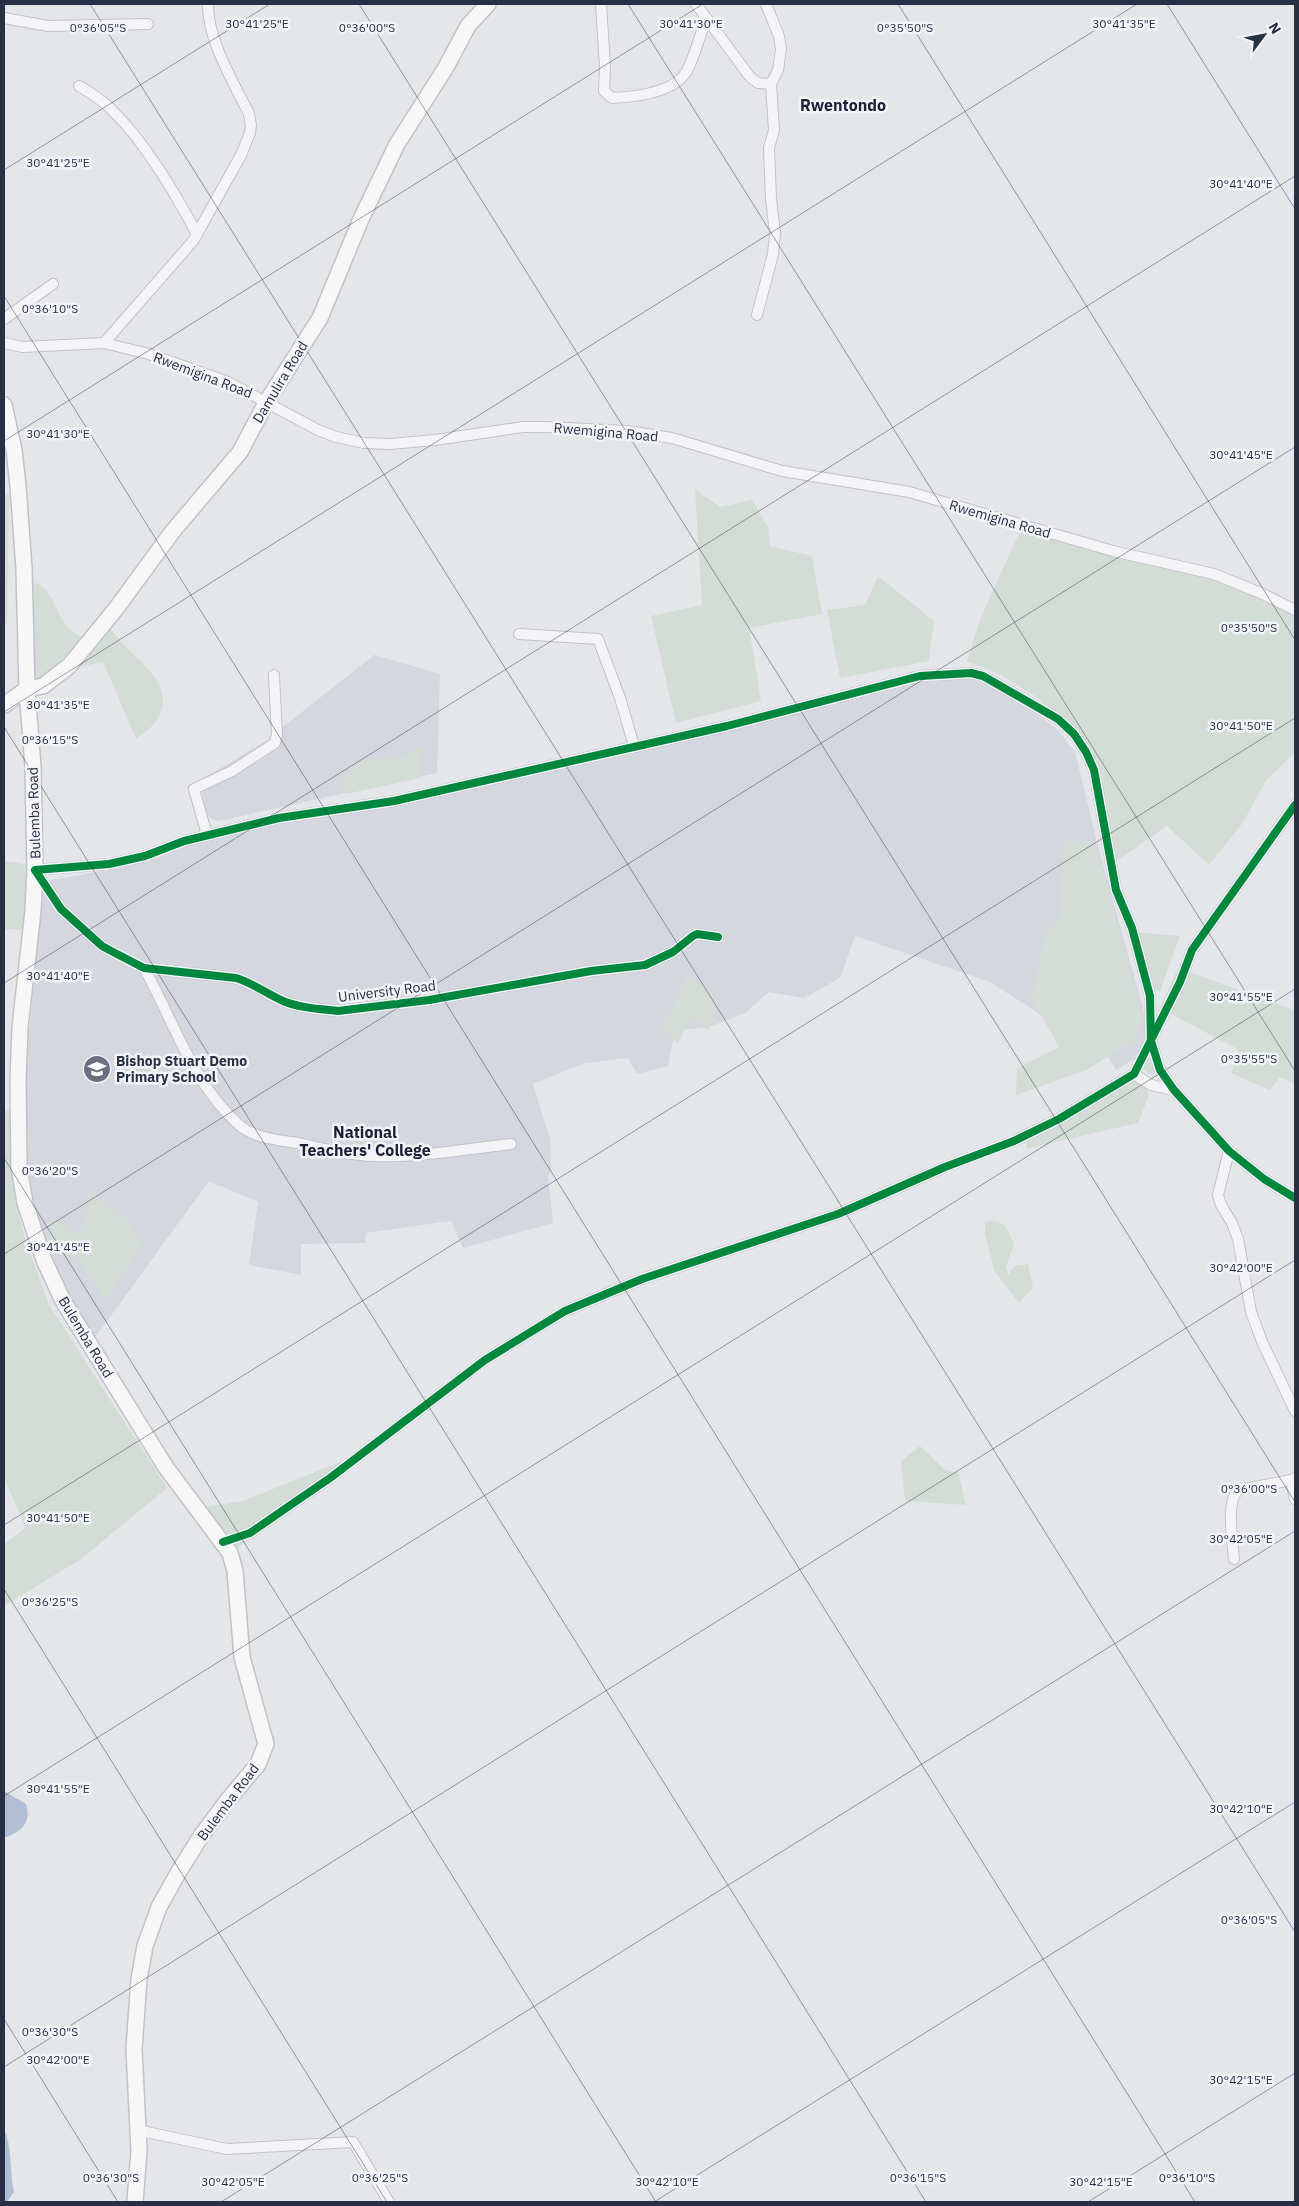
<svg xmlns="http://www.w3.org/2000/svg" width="1299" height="2206" font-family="'IBM Plex Sans',sans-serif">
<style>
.built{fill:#d5d7df}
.green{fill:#d3ddd5}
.water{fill:#b2bdd6}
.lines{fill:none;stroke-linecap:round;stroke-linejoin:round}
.street-casing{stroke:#c2c3c8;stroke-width:12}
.secondary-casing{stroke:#c2c3c8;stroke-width:18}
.street{stroke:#f4f4f6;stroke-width:10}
.secondary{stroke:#f7f7f8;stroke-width:15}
.cycleway-casing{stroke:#f3f4f9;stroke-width:11}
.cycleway{stroke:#00873e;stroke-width:8}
.ticks{fill:none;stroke:#292f45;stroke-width:1;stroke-opacity:0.45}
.labels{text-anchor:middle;stroke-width:5;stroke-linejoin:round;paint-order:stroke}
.street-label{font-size:14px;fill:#292f45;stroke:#f3f4f9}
.poi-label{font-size:14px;font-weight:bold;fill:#292f45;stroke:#f3f4f9;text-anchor:start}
.quarter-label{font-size:16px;font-weight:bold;fill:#1b2036;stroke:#f3f4f9}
.ticks-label{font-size:12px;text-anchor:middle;fill:#292f45;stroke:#f3f4f9;stroke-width:5;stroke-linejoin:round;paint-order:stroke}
</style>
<rect width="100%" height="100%" fill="#e5e6ea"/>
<g class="built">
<path d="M 374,655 L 440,674 L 437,773 L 218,821 L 210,818 L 204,807 L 203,791 L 198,782 L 264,742 Z"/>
<path d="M 937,675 L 969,678 L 1009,693 L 1058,730 L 1075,752 L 1100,854 L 1143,1008 L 1147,1031 L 1144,1046 L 1134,1059 L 1116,1070 L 1110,1059 L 990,982 L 855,936 L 840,978 L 804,998 L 769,992 L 745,1013 L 709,1027 L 675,1031 L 668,1066 L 637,1074 L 628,1058 L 585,1063 L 533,1084 L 550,1139 L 551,1169 L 548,1177 L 553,1223 L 463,1248 L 451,1221 L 366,1233 L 365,1243 L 301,1244 L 301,1275 L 249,1265 L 258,1202 L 209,1181 L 89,1346 L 29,1211 L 23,1145 L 28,1042 L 43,895 L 46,881 L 121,868 L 210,838 Z"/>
</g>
<g class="green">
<path d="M 695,489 L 720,507 L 752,500 L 768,527 L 770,546 L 812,556 L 822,614 L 749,628 L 761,701 L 676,723 L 651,616 L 702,605 Z"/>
<path d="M 9,494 L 7,623 L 4,624 L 4,496 Z"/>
<path d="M 1024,522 L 1150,557 L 1210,567 L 1295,609 L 1295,753 L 1267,779 L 1242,824 L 1209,865 L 1167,826 L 1109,866 L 1095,782 L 1067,723 L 1038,698 L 1001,675 L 967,661 L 981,617 Z"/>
<path d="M 878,576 L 934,621 L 929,661 L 840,678 L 827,610 L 865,605 Z"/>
<path d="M 23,584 C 28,584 35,583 39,584 C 55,591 58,631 83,637 C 67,657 54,676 28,685 Z"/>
<path d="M 106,624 C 113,631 119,640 126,647 C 145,666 178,691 156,721 C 152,728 142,734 136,739 L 103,662 L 69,669 Z"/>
<path d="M 420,746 L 421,778 L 346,794 L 341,779 L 363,759 L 400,758 Z"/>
<path d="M 1095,841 L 1142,1017 L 1135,1040 L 1086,1070 L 1016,1095 L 1017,1068 L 1059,1047 L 1032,999 L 1045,935 L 1061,917 L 1061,868 L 1066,842 Z"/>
<path d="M 4,861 L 30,865 L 27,930 L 4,929 Z"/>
<path d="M 1132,932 L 1180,936 L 1160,991 L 1151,989 Z"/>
<path d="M 1178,968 L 1295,1010 L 1295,1084 L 1280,1077 L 1270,1090 L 1231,1073 L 1239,1050 L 1160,1008 Z"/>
<path d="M 686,974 L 713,992 L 714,1009 L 708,1030 L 692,1015 L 678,1043 L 661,1029 L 679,996 Z"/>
<path d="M 1146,1048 L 1155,1073 L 1154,1077 L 1145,1071 L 1141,1064 Z"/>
<path d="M 1126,1074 L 1141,1079 L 1149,1095 L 1138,1123 L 1026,1149 L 1028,1134 Z"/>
<path d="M 11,1109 L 10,1147 L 17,1205 L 24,1236 L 49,1305 L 167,1488 L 81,1559 L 4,1606 L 4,1544 L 26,1528 L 4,1478 L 4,1112 Z"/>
<path d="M 88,1190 L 125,1218 L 142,1244 L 106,1300 L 81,1264 L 52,1240 L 47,1231 L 53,1219 L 74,1233 L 86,1224 Z"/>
<path d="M 996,1221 L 1005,1225 L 1014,1244 L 1006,1267 L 1009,1275 L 1014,1266 L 1028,1264 L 1033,1288 L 1019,1303 L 995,1272 L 985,1234 L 985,1222 Z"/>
<path d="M 920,1446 L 946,1471 L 958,1472 L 966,1505 L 905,1501 L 901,1461 Z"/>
<path d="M 345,1460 L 234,1551 L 198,1508 L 243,1501 Z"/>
</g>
<g class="water">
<path d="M 4,1791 L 26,1804 C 32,1823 21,1832 4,1838 L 5,1809 Z"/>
<path d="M 4,2129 C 13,2149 9,2171 14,2192 L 7,2202 L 4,2202 Z"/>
</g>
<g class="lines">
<g class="street-casing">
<g id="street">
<path d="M 601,4 L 605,67 L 604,91 L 612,98 C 635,97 674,93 687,71 C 695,55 700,35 706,19"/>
<path d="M 696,4 L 750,77 L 758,83 L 771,84"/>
<path d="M 4,18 L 48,26 L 148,24"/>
<path d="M 79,86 C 89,92 101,99 110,108 C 146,143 173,190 197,234"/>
<path d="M 757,315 L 773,254 L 775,233 L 771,199 L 769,148 L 774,130 L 771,84 L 778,70 L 781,49 L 779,36 L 766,4"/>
<path d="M 4,319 L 53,284"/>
<path d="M 4,343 L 23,347 L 104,343 L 149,354 L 228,382 L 318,430 L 336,437 L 364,443 L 390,444 L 435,440 L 523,427 L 545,427 L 628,431 L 672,438 L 782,471 L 909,492 L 1113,551 L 1214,574 L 1263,594 L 1295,610"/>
<path d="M 104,343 L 193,241 L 241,155 L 250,133 L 251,125 L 249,114 C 234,83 207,39 208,4"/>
<path d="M 519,634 L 598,639 L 620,698 L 634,746"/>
<path d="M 207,835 L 194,789 L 232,771 L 275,743 L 277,734 L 274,675"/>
<path d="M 718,937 L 697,934 L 693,936 L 673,952 L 645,965 L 591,971 L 429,1000 L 338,1011 C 320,1009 300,1008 283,1001 C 267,994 253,983 236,978 L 144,968 L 115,953 L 102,946 L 61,909 L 35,870 L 109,864 L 145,856 L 184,841 L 279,818 L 394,801 L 727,726 L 920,676 L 971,673 L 983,676 L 1058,719 L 1074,734 L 1086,752 L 1094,770 L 1116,890 L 1132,928 L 1150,996 L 1151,1041 L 1160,1070 L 1174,1090 L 1229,1151 L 1264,1179 L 1295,1198"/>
<path d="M 144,968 C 173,1020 192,1082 237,1123 C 252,1138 277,1140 297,1143 C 321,1148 347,1155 372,1156 C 418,1158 465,1149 511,1144"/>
<path d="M 1134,1074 L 1151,1085 L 1174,1090"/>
<path d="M 1229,1151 L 1218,1195 L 1221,1205 L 1232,1223 L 1238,1239 L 1251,1312 L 1263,1344 L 1295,1411"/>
<path d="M 1295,1478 L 1291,1480 L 1295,1499"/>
<path d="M 223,1542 L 250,1533 L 292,1504 L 330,1478 L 485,1360 L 565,1311 L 642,1279 L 838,1214 L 945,1167 L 1014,1141 L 1059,1119 L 1134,1074 L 1180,982 L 1192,950 L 1295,805"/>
<path d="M 1234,1559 C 1233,1544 1225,1498 1239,1490 L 1291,1480"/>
<path d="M 137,2130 L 227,2149 L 353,2142 L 389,2202"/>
</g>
</g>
<g class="secondary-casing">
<g id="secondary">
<path d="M 4,405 L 14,450 L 18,486 L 24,568 L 27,689 L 33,767 L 35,870 L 33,911 L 20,1027 L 18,1080 L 19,1167 L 25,1203 L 44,1260 L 63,1301 L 165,1466 L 230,1553 L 235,1571 L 242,1657 L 266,1744 L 258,1764 L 228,1800 L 201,1836 L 178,1873 L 159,1907 L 145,1946 L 139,1979 L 134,2049 L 139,2151 L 135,2202"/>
<path d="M 4,705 L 27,689 L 43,686 L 69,666 L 115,610 L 173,531 L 240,452 L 267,401 L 320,318 L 361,219 L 397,144 L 445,69 L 468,26 L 488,4"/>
</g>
</g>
<use href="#street" class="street"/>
<use href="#secondary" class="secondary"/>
<g class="cycleway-casing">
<g id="cycleway">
<path d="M 718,937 L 697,934 L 693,936 L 673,952 L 645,965 L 591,971 L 429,1000 L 338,1011 C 320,1009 300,1008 283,1001 C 267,994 253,983 236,978 L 144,968 L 115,953 L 102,946 L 61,909 L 35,870 L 109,864 L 145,856 L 184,841 L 279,818 L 394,801 L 727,726 L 920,676 L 971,673 L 983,676 L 1058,719 L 1074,734 L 1086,752 L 1094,770 L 1116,890 L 1132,928 L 1150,996 L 1151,1041 L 1160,1070 L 1174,1090 L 1229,1151 L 1264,1179 L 1295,1198"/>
<path d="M 223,1542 L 250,1533 L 292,1504 L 330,1478 L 485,1360 L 565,1311 L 642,1279 L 838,1214 L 945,1167 L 1014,1141 L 1059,1119 L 1134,1074 L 1180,982 L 1192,950 L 1295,805"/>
</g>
</g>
<use href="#cycleway" class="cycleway"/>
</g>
<path class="ticks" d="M 90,4 L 1295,1932M 359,4 L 1295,1502M 628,4 L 1295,1071M 898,4 L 1295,640M 1167,4 L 1295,209M 4,170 L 270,4M 4,296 L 1195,2202M 4,441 L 703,4M 4,712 L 1137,4M 4,727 L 926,2202M 4,983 L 1295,176M 4,1158 L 656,2202M 4,1254 L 1295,447M 4,1525 L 1295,718M 4,1589 L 387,2202M 4,1796 L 1295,989M 4,2019 L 118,2202M 4,2067 L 1295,1260M 221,2202 L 1295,1531M 654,2202 L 1295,1802M 1088,2202 L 1295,2073"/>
<defs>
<g id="school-disc" transform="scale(1.4375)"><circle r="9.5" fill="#6b6f7f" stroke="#f3f4f9"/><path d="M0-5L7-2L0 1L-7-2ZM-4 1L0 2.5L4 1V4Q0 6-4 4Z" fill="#fff"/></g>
</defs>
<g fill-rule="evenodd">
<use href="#school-disc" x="97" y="1069"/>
</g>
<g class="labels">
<g class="street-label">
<text transform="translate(203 375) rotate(21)" y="5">Rwemigina Road</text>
<text transform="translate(280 382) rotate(-59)" y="5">Damulira Road</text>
<text transform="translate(606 432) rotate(5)" y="5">Rwemigina Road</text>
<text transform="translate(1000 519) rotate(16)" y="5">Rwemigina Road</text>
<text transform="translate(34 813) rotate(-92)" y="5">Bulemba Road</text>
<text transform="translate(387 991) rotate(-7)" y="5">University Road</text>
<text transform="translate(86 1337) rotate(59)" y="5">Bulemba Road</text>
<text transform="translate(228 1802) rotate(-53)" y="5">Bulemba Road</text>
</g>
<g class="poi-label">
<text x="116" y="1066">Bishop Stuart Demo<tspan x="116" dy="16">Primary School</tspan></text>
</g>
<g class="quarter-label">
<text x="843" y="111">Rwentondo</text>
<text x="365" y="1138">National<tspan x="365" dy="18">Teachers' College</tspan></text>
</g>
</g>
<g class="ticks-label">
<text x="257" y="28">30°41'25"E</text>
<text x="1124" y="28">30°41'35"E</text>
<text x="691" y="28">30°41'30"E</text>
<text x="98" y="32">0°36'05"S</text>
<text x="367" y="32">0°36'00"S</text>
<text x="905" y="32">0°35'50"S</text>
<text x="58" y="167">30°41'25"E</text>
<text x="1241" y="188">30°41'40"E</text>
<text x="50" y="313">0°36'10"S</text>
<text x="58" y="438">30°41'30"E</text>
<text x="1241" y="459">30°41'45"E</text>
<text x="1249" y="632">0°35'50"S</text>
<text x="58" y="709">30°41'35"E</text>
<text x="1241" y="730">30°41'50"E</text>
<text x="50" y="744">0°36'15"S</text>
<text x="58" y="980">30°41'40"E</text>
<text x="1241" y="1001">30°41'55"E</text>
<text x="1249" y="1063">0°35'55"S</text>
<text x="50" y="1175">0°36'20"S</text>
<text x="58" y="1251">30°41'45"E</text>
<text x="1241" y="1272">30°42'00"E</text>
<text x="1249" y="1493">0°36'00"S</text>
<text x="58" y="1522">30°41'50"E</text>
<text x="1241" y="1543">30°42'05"E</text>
<text x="50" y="1606">0°36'25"S</text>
<text x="58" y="1793">30°41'55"E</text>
<text x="1241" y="1813">30°42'10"E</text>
<text x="1249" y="1924">0°36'05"S</text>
<text x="50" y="2036">0°36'30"S</text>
<text x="58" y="2064">30°42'00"E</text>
<text x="1241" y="2084">30°42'15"E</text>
<text x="111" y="2182">0°36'30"S</text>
<text x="380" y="2182">0°36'25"S</text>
<text x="918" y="2182">0°36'15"S</text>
<text x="1187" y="2182">0°36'10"S</text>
<text x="233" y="2186">30°42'05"E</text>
<text x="667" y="2186">30°42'10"E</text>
<text x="1101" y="2186">30°42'15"E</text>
</g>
<rect width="1299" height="2206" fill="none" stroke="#292f45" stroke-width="10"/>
<g transform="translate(1264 35) rotate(58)" stroke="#f3f4f9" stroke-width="4" paint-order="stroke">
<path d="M0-4L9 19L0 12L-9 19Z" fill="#292f45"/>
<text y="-8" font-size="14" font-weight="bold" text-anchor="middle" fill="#292f45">N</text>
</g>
</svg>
